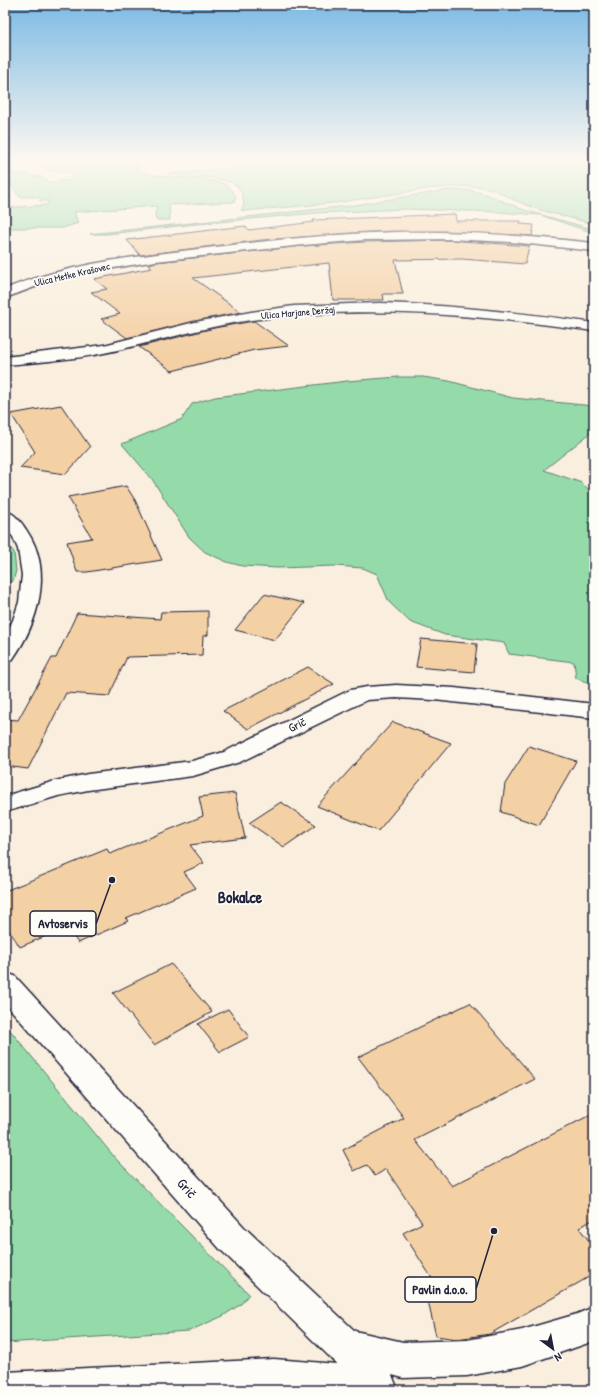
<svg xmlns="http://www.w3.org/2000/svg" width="599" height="1395" font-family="'Patrick Hand',sans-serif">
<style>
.green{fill:#95dba9;stroke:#5c7e72}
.building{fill:#f4d0a5;stroke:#22223b}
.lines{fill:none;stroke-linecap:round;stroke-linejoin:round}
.minor-casing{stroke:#22223b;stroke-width:3}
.minor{fill:#fdfcf7;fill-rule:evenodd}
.labels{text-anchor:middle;stroke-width:3.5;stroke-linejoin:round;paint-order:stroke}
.far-street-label{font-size:10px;fill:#22223b;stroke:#fdfcf7}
.street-label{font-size:12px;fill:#22223b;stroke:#fdfcf7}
.near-street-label{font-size:14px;fill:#22223b;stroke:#fdfcf7}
.district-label{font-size:16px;font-weight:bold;fill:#22223b;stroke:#fdfcf7}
.leader{fill:none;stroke:#22223b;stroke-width:1.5}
.callout-dot{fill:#22223b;stroke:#fdfcf7;stroke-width:1.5}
.callout{fill:#fdfcf7;stroke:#22223b;stroke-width:1.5}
.callout-label{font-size:13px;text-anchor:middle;font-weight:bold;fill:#22223b}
</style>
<rect width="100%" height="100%" fill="#faefde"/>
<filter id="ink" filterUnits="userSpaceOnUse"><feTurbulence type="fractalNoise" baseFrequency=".025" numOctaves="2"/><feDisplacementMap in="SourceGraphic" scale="8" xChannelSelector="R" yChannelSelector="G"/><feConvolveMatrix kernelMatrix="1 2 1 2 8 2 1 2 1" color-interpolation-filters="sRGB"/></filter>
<g filter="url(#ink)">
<g class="green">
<path d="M 41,159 L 151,159 L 143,160 L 138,164 L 139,170 C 163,182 215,174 230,188 C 232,190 234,194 236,196 L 234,202 L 169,205 L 170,220 L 156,220 L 155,215 L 157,206 L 74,212 L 78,223 L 63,228 L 5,228 L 5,208 L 47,205 L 49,201 L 40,201 L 40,197 L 20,197 L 7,180 L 5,180 L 5,174 L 27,173 L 31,176 L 38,176 L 49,182 L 70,180 L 74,177 L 72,173 L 48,170 L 41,166 Z"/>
<path d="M 226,159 L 594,159 L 594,224 L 540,210 L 514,200 L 495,190 L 483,187 L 459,186 L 427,189 L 334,203 L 244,211 L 241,210 C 244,206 244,202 243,198 C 242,193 240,188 236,185 C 225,177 183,176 167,174 L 235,168 L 232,167 Z"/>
<path d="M 448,190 L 470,190 L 486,194 L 524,210 L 585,227 L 594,230 L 594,233 L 540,215 L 499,212 L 406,209 L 315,213 L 187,225 L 108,234 L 90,234 L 348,206 Z"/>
<path d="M 399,377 L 423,377 L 449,381 L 513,398 L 594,406 L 594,430 L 544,470 L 582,483 L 590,491 L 594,492 L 594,685 L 576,678 L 574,662 L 509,654 L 504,643 L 445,635 L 410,622 L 389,602 L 377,574 L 363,568 L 335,566 L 278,568 L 242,566 L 227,562 L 205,552 L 189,537 L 152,479 L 122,444 L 182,419 L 192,404 L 215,397 L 347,381 Z"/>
<path d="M 5,542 L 14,552 L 16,571 L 13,581 L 5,585 Z"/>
<path d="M 5,1024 L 116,1159 L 249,1294 L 241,1304 L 223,1316 L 189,1331 L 5,1343 Z"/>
</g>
<g class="building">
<path d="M 455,214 L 456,221 L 521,221 L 520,224 L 534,225 L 532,236 L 446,231 L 370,232 L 262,240 L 140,255 L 127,240 L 245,226 L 249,230 L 314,222 L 313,220 Z"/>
<path d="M 449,240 L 529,246 L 525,264 L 462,259 L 395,260 L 403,294 L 383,294 L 384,300 L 333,300 L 329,263 L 193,278 L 241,312 L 195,321 L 127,338 L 101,319 L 120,314 L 91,292 L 107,289 L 94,279 L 152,268 L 149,264 L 156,262 L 303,246 L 365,242 Z"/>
<path d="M 254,321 L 289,346 L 254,350 L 172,371 L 139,347 L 214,328 Z"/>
<path d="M 61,405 L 90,447 L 66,474 L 20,468 L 35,452 L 11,414 Z"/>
<path d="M 126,486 L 135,500 L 162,560 L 87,572 L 77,572 L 67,542 L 92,538 L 68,497 Z"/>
<path d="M 264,594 L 304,603 L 275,640 L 235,630 Z"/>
<path d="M 208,611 L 208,635 L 203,636 L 202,655 L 127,657 L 109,696 L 66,693 L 28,769 L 5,766 L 5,719 L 18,720 L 52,658 L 56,658 L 77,613 L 160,619 L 161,612 Z"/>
<path d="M 421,639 L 477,644 L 474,672 L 416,667 Z"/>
<path d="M 308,667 L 334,684 L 248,729 L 223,711 Z"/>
<path d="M 393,722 L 451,743 L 378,831 L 317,806 Z"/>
<path d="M 529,746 L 576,761 L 539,825 L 501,812 L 505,784 Z"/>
<path d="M 235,793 L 245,838 L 190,845 L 204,863 L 184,872 L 196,888 L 126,918 L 128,921 L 78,943 L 67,927 L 20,947 L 5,924 L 5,891 L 107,849 L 110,854 L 203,816 L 199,797 Z"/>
<path d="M 281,802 L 316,825 L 284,847 L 249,823 Z"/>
<path d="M 171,964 L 212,1012 L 154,1045 L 113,993 Z"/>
<path d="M 470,1003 L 535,1079 L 415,1140 L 452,1186 L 594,1113 L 594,1219 L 579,1228 L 594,1247 L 594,1274 L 490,1334 L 457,1339 L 436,1336 L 424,1284 L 433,1280 L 403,1233 L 422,1223 L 386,1169 L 375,1176 L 367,1165 L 354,1171 L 343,1150 L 404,1118 L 358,1057 Z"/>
<path d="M 228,1009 L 249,1037 L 220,1052 L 198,1024 Z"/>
</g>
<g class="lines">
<g class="minor-casing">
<g id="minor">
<path d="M 397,232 C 463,231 528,236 594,243 L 594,251 L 511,242 L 449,239 L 365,240 L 303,245 L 156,261 L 90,272 L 51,281 L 5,298 L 5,289 C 62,266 122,258 182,251 C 253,242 325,234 397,232 Z"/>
<path d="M 380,303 C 452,305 523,313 594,323 L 594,331 C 480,315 366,304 251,320 C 201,327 153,343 104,353 C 71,360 38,362 5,365 L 5,357 L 104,345 L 195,322 L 251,312 L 294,306 Z"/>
<path d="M 5,511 C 15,513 21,522 27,531 C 54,571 38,624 12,660 L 5,662 L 5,637 L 13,620 L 19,602 L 22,575 L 18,549 L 13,537 L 5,527 Z"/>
<path d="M 396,685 L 454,688 L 594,704 L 594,718 L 434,700 L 396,698 L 367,700 L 240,762 L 193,776 L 88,790 L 58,796 L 5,812 L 5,796 L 55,781 L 88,774 L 192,761 L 224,752 L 350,690 L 367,687 Z"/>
<path d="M 5,973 L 15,976 L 244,1227 L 355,1331 L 403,1342 L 467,1340 L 522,1330 L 577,1314 L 594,1307 L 594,1341 L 522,1366 L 467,1376 L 403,1378 L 392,1375 L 398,1390 L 5,1390 L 5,1372 L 274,1359 L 337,1364 L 220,1249 L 5,1003 Z"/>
</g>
</g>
<use href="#minor" class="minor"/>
</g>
</g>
<linearGradient id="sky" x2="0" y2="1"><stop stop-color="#7dbae4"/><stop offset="0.45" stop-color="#fdf8f0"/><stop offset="1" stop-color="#fdf8f0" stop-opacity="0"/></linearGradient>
<rect width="599" height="354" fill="url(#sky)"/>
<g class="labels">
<g class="far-street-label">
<text transform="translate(72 274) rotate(-13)" y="4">Ulica Metke Krašovec</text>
<text transform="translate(298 312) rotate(-5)" y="4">Ulica Marjane Deržaj</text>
</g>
<g class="street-label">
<text transform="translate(297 725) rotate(-27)" y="4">Grič</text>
</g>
<g class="near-street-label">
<text transform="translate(187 1188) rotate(48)" y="5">Grič</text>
</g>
<g class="district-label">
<text x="240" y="903">Bokalce</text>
</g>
</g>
<path class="leader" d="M112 880L96 924M494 1231L476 1289"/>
<g class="callout-dot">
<circle cx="112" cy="880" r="4"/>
<circle cx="494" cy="1231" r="4"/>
</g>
<g class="callout">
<rect x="30" y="911" width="66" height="25" rx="4"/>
<rect x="405" y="1277" width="71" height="25" rx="4"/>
</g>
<g class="callout-label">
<text x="63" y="928">Avtoservis</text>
<text x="440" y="1294">Pavlin d.o.o.</text>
</g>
<rect width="599" height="1395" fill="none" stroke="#fdfcf7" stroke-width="20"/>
<rect x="10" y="10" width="579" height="1375" fill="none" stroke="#22223b" stroke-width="1.5" filter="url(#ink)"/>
<g transform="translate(553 1349) rotate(148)" stroke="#fdfcf7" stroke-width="3" paint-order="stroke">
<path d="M0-3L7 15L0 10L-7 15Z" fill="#22223b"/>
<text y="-6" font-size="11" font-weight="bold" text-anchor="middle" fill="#22223b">N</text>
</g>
</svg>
